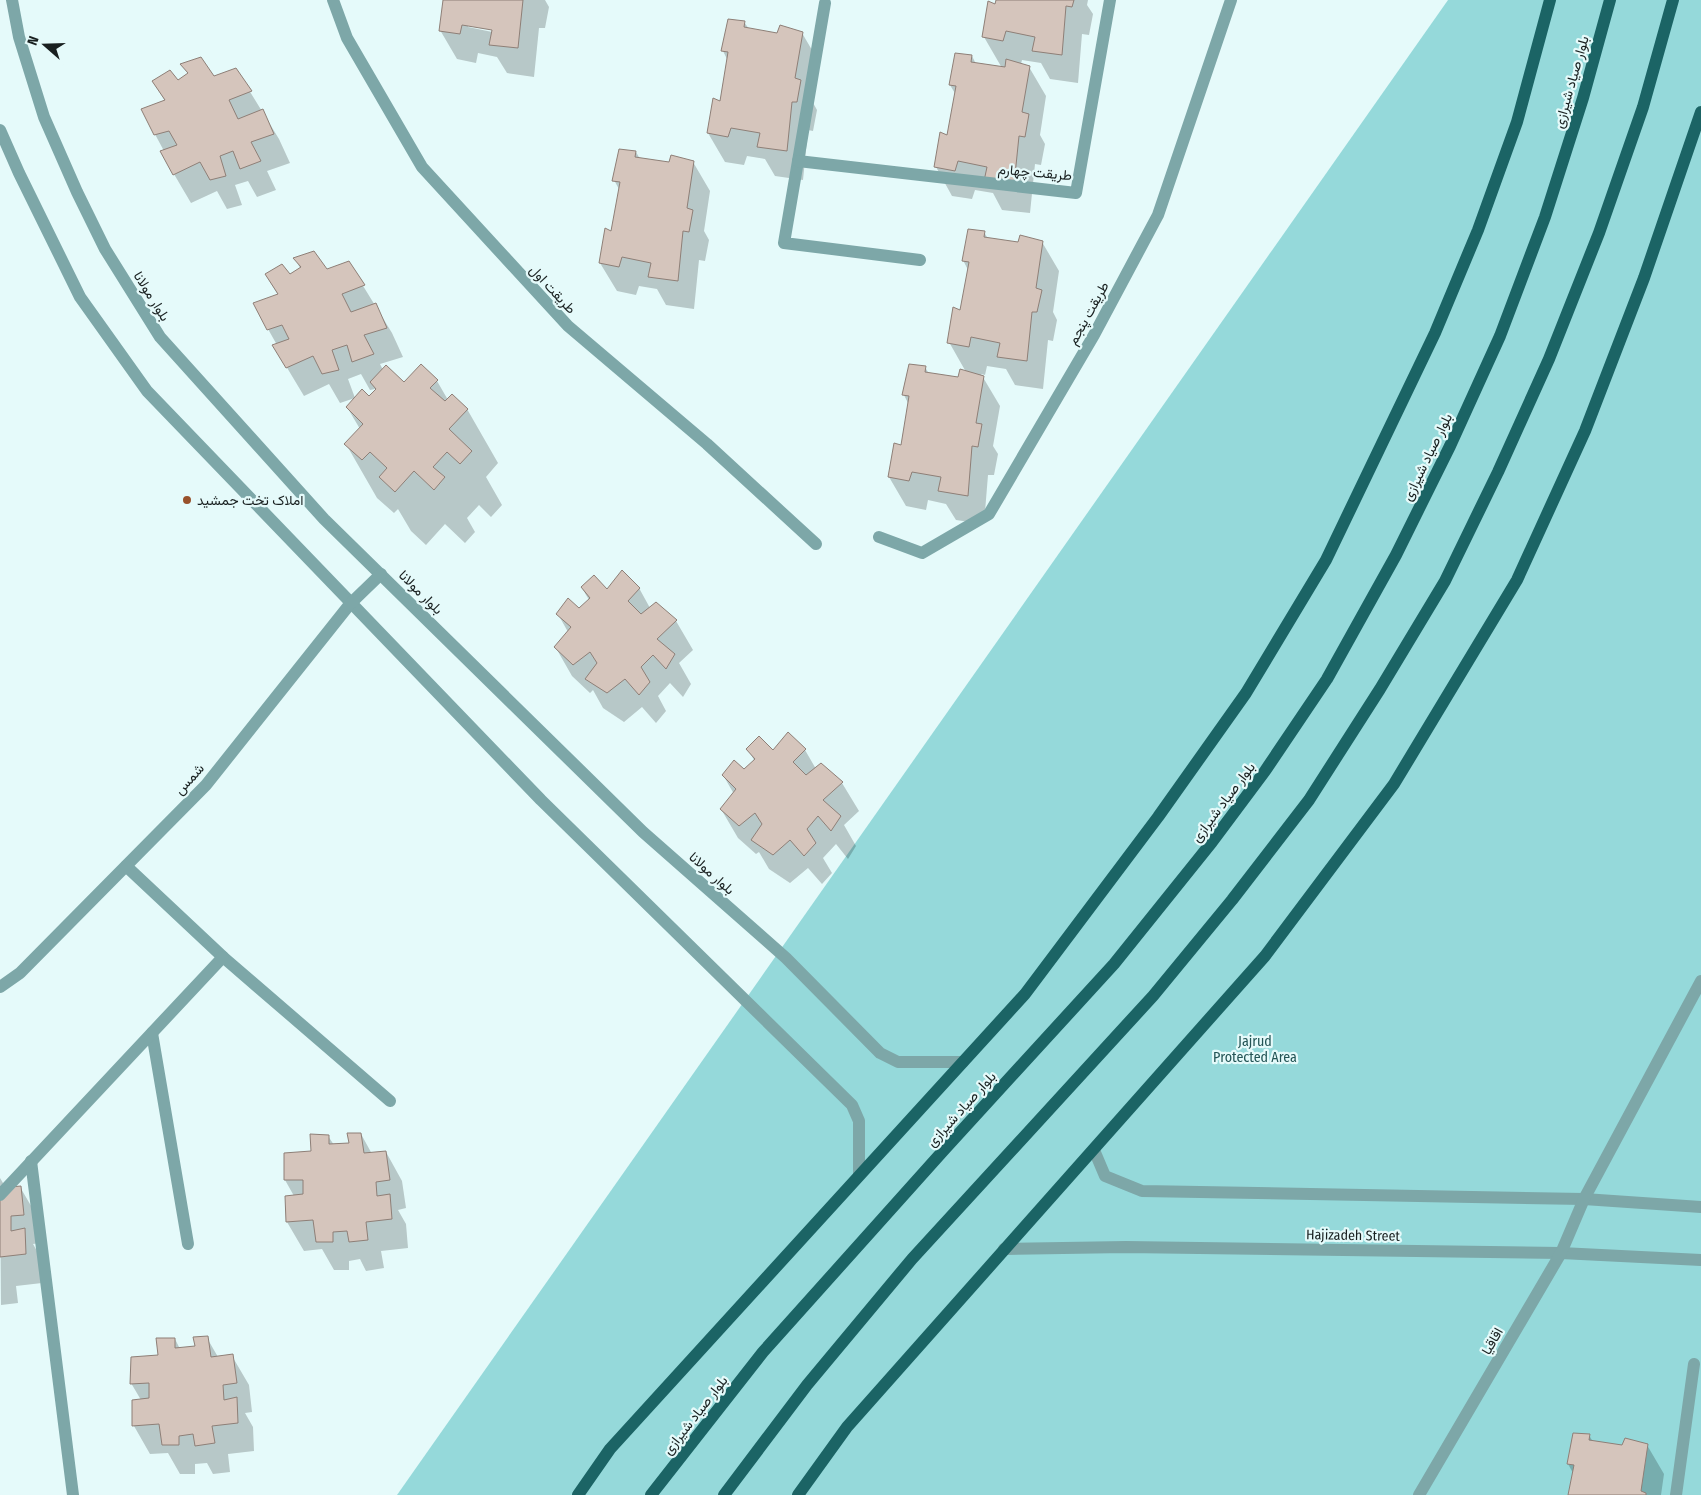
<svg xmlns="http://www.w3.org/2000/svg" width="1701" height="1495" font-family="'Fira Sans Condensed',Vazirmatn,sans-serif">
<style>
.green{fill:#95d9da}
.shadow{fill:#0003;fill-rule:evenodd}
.building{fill:#d5c5bc;stroke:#8e7f77}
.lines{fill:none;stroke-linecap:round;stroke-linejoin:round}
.minor{stroke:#7da7a8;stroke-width:12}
.major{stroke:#1b6465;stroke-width:12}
.poi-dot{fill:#98512b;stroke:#e5fafa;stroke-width:2}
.labels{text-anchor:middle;stroke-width:4.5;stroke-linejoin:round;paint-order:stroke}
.street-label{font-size:14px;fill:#192020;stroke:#e5fafa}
.poi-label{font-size:14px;fill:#192020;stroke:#e5fafa;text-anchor:start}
.park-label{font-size:14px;fill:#235455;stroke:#e5fafa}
</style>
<rect width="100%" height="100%" fill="#e5fafa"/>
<path class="green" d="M 1448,0 L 1701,0 L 1701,1495 L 397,1495 Z"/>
<g class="shadow">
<path d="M 445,0 L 545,0 L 549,7 L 545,28 L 539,28 L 534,77 L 507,73 L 497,57 L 478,53 L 476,63 L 457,59 L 440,30 ZM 468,24 L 498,30 L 497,33 L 468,27 Z"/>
<path d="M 997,0 L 1088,0 L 1087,5 L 1093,14 L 1089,35 L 1082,34 L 1078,83 L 1050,79 L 1041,63 L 1022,60 L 1021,64 L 1029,67 L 1046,96 L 1040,135 L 1045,144 L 1041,165 L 1035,164 L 1030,213 L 1002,210 L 993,193 L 975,190 L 972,199 L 952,196 L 936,167 L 948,136 L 956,95 L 950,85 L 972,56 L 976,64 L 1002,68 L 984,37 Z"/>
<path d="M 744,22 L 749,29 L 778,34 L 802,33 L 819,62 L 812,101 L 817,110 L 813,131 L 808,130 L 803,180 L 775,176 L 765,159 L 747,156 L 744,165 L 725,162 L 708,133 L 721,103 L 728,61 L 723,51 Z"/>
<path d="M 182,65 L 213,77 L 236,69 L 279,139 L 290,163 L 267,171 L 276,190 L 257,197 L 248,181 L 235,185 L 242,205 L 227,209 L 217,191 L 191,203 L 161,152 L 164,151 L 142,110 L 165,101 L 153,81 L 177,81 L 188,74 Z"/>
<path d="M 636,152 L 640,159 L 670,164 L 693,162 L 710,191 L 704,231 L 709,240 L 705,261 L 699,260 L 694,309 L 666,305 L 657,289 L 639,286 L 636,295 L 617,291 L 600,263 L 612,232 L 620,191 L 614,180 Z"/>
<path d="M 984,232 L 988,239 L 1018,244 L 1042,242 L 1059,271 L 1053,312 L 1057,320 L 1053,341 L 1048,340 L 1043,389 L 1015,385 L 1006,369 L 987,366 L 985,375 L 981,374 L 1000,406 L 993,446 L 998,454 L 994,475 L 988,475 L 984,524 L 956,520 L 946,504 L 928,500 L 926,510 L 906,506 L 889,477 L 902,447 L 909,405 L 904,395 L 925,367 L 929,374 L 959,378 L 966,372 L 949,342 L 961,312 L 968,270 L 963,260 Z"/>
<path d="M 295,259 L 327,271 L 349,263 L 392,333 L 403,357 L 380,364 L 383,370 L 404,384 L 437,381 L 448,400 L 467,409 L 498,463 L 486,477 L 502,505 L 491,517 L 479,505 L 467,518 L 475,532 L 465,543 L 445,524 L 426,545 L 411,531 L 398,509 L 394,513 L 377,498 L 346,444 L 360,429 L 347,407 L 369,398 L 376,391 L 375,389 L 370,390 L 361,374 L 348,379 L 355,398 L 340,403 L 329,384 L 304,396 L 274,346 L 277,345 L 268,329 L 278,295 L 266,275 L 290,275 L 300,268 Z"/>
<path d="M 582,588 L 607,591 L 639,588 L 650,608 L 655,603 L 676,621 L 693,650 L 679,663 L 691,684 L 683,697 L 670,683 L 658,696 L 666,711 L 656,723 L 642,707 L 624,722 L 603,708 L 593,690 L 590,693 L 572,676 L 556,648 L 568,632 L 558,614 L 579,610 L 589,600 Z"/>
<path d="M 748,749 L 773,752 L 805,750 L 816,769 L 842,783 L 859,811 L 844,825 L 856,846 L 848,859 L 836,844 L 823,858 L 832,873 L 822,884 L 808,868 L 790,883 L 769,869 L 759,852 L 756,854 L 738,838 L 721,809 L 734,794 L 723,775 L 744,771 L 755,762 Z"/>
<path d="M 361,1134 L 372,1154 L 386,1152 L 402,1181 L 406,1208 L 398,1210 L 406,1224 L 408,1248 L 381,1251 L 384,1268 L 366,1271 L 360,1259 L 349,1261 L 349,1270 L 334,1270 L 322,1249 L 304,1251 L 287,1222 L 286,1197 L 294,1196 L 285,1180 L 328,1136 L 334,1145 L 350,1144 Z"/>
<path d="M 0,1178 L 6,1188 L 20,1187 L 37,1216 L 40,1243 L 33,1244 L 41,1258 L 42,1283 L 16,1286 L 18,1303 L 1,1305 Z"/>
<path d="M 207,1338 L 218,1357 L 232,1356 L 249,1385 L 252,1412 L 245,1413 L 253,1427 L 254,1451 L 228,1454 L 230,1472 L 213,1474 L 207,1463 L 195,1464 L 195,1474 L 180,1474 L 168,1453 L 150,1454 L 134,1426 L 141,1400 L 131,1383 L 175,1339 L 180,1349 L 197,1347 Z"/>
<path d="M 1589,1435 L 1593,1442 L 1623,1447 L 1647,1445 L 1664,1474 L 1661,1495 L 1569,1495 L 1573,1473 L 1568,1464 Z"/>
</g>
<g class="building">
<path d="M 443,0 L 523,0 L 518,48 L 489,45 L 492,30 L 462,25 L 460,34 L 439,31 Z"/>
<path d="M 996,0 L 1074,0 L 1072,7 L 1066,6 L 1062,55 L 1032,51 L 1035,37 L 1006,31 L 1003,41 L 982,37 L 988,1 L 995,4 Z"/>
<path d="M 728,19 L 745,21 L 744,27 L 777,33 L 780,25 L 803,32 L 795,78 L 801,80 L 797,102 L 792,102 L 787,151 L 757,147 L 760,133 L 731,128 L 728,137 L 707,133 L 713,98 L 720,101 L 728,52 L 721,51 Z"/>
<path d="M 955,53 L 972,55 L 971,62 L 1005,67 L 1006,59 L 1030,66 L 1022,112 L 1029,114 L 1025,137 L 1019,136 L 1014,185 L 984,181 L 987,167 L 958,161 L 955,171 L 934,167 L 940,132 L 947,135 L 956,86 L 949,85 Z"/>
<path d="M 201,57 L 214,76 L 236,68 L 252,91 L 229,100 L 238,119 L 263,109 L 274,134 L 251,142 L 261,161 L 240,169 L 233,151 L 220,156 L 226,176 L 210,180 L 200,162 L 173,175 L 160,151 L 177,145 L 169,131 L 154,135 L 141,109 L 165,100 L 152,81 L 170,70 L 178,80 L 188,73 L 180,64 Z"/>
<path d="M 619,149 L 636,151 L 635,157 L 669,162 L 671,155 L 694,161 L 687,208 L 693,210 L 689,232 L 683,231 L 678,281 L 648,277 L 651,263 L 622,257 L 619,267 L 599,263 L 605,228 L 611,231 L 620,182 L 612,181 Z"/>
<path d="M 968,229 L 985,231 L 984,237 L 1018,242 L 1020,235 L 1043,241 L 1036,288 L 1042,290 L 1037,312 L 1032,312 L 1027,361 L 997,357 L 1000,343 L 971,337 L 969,347 L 947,343 L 953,307 L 960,310 L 969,262 L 962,261 Z"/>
<path d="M 314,251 L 327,269 L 349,261 L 365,285 L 342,294 L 351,312 L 376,303 L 387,328 L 364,335 L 374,354 L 352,362 L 347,345 L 332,350 L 339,370 L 322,374 L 313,356 L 286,368 L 272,345 L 289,339 L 282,325 L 267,330 L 253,303 L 278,294 L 265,274 L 282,264 L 290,274 L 301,267 L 293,258 Z"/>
<path d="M 421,364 L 438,380 L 430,388 L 445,401 L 452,394 L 468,409 L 449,429 L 472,451 L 460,464 L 447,452 L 433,467 L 445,477 L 434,490 L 414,471 L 395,492 L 379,477 L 387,468 L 370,452 L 362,460 L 344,444 L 363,424 L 346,407 L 362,389 L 369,396 L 376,389 L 370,382 L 386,365 L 404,382 Z"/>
<path d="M 909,364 L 926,366 L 925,372 L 958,377 L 960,369 L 984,376 L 976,423 L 982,424 L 978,447 L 972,446 L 968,496 L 938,491 L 941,477 L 912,472 L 909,481 L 888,477 L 894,443 L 901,445 L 909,396 L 902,395 Z"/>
<path d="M 622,570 L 640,588 L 628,601 L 641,614 L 656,602 L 677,620 L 657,639 L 675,654 L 666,669 L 653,655 L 641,667 L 650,682 L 639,695 L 625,679 L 607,693 L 585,679 L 597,663 L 590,652 L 573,665 L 554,647 L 571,627 L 556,614 L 568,598 L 579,608 L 590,598 L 581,587 L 594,575 L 607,589 Z"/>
<path d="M 788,732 L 806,749 L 793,762 L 806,775 L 821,763 L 843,782 L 823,800 L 841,816 L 831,831 L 818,816 L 807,829 L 816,843 L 804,856 L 790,840 L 773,855 L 751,840 L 762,824 L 755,813 L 739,826 L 720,809 L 736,789 L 722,775 L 734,760 L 744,769 L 755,759 L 746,749 L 759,736 L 773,750 Z"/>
<path d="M 347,1133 L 361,1133 L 364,1153 L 386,1151 L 390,1180 L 376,1182 L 377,1196 L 390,1194 L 392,1219 L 366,1222 L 368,1240 L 349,1242 L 347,1231 L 333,1232 L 333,1242 L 316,1242 L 313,1220 L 286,1222 L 285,1196 L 303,1194 L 303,1180 L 284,1180 L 284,1153 L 311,1151 L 310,1134 L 329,1135 L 329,1144 L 349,1143 Z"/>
<path d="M 21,1186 L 24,1215 L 11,1216 L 11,1231 L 25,1228 L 26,1254 L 0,1257 L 0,1188 Z"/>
<path d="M 208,1336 L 211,1357 L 233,1354 L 237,1383 L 223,1385 L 224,1400 L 237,1397 L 238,1423 L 212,1426 L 215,1443 L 195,1446 L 193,1434 L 179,1436 L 179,1445 L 162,1445 L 159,1424 L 132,1426 L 132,1400 L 149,1398 L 149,1383 L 130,1384 L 131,1357 L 158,1355 L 156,1338 L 175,1338 L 175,1348 L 195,1346 L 193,1337 Z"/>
<path d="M 1573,1433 L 1590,1434 L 1589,1440 L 1622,1445 L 1625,1438 L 1648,1444 L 1641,1491 L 1646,1493 L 1646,1495 L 1568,1495 L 1574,1465 L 1567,1464 Z"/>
</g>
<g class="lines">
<g class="minor">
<path d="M 12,0 L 19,37 L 44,117 L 77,192 L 105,249 L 160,337 L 324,519 L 643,832 L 786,958 L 880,1053 L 898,1062 L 963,1062"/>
<path d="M 333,0 L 347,38 L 422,167 L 568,326 L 707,444 L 816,544"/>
<path d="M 825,3 L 784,243 L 920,260"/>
<path d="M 0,130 L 19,173 L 80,297 L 147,391 L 541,800 L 852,1105 L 859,1121 L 859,1175"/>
<path d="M 798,161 L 1076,193 L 1110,0"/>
<path d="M 879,537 L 922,553 L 989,514 L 1094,335 L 1158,215 L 1231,0"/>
<path d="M 126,866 L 223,957 L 390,1101"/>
<path d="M 0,987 L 20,973 L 206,785 L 350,604 L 381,574"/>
<path d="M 152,1033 L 188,1244"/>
<path d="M 1094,1150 L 1105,1176 L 1142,1191 L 1584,1199 L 1701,1207"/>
<path d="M 31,1161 L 73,1495"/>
<path d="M 0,1195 L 223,957"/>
<path d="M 1004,1249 L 1126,1247 L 1561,1253 L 1701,1260"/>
<path d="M 1419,1495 L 1561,1253 L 1584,1199 L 1701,981"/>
<path d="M 1676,1495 L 1694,1364"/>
</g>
<g class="major">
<path d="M 578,1495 L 610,1449 L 1025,994 L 1158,817 L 1246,693 L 1326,560 L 1435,333 L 1478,230 L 1517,122 L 1550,0"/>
<path d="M 651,1495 L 763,1352 L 943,1151 L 1114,964 L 1212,842 L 1265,771 L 1327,679 L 1396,555 L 1450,446 L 1500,336 L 1545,217 L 1583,98 L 1610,0"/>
<path d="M 724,1495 L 807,1385 L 912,1259 L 1153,996 L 1232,900 L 1309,800 L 1380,689 L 1445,581 L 1498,472 L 1549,359 L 1599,233 L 1643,107 L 1673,0"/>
<path d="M 798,1495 L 847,1427 L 1265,956 L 1394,784 L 1517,580 L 1585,431 L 1644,278 L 1701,112"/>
</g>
</g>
<circle class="poi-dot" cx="187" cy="500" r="5"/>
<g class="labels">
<g class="street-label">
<text transform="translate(1571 82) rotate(-74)" y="5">بلوار صیاد شیرازی</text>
<text transform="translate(1035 172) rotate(5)" y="5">طریقت چهارم</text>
<text transform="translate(553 289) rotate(47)" y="5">طریقت اول</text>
<text transform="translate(152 296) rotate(58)" y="5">بلوار مولانا</text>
<text transform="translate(1088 313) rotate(-61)" y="5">طریقت پنجم</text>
<text transform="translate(1427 457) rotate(-64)" y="5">بلوار صیاد شیرازی</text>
<text transform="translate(421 592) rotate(45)" y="5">بلوار مولانا</text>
<text transform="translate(189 779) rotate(-48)" y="5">شمس</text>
<text transform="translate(1223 802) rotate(-53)" y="5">بلوار صیاد شیرازی</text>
<text transform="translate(712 873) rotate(42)" y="5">بلوار مولانا</text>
<text transform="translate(961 1109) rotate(-48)" y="5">بلوار صیاد شیرازی</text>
<text transform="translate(1353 1235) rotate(1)" y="5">Hajizadeh Street</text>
<text transform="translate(1492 1341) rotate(-60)" y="5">اقاقیا</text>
<text transform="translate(695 1415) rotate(-52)" y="5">بلوار صیاد شیرازی</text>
</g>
<g class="poi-label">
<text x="197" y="505">املاک تخت جمشید</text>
</g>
<g class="park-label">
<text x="1255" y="1046">Jajrud<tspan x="1255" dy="16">Protected Area</tspan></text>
</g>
</g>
<g transform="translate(45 45) rotate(290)" stroke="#e5fafa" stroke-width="4" paint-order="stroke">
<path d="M0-4L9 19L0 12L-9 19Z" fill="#192020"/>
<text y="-8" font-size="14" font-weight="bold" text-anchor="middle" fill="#192020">N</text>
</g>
</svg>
